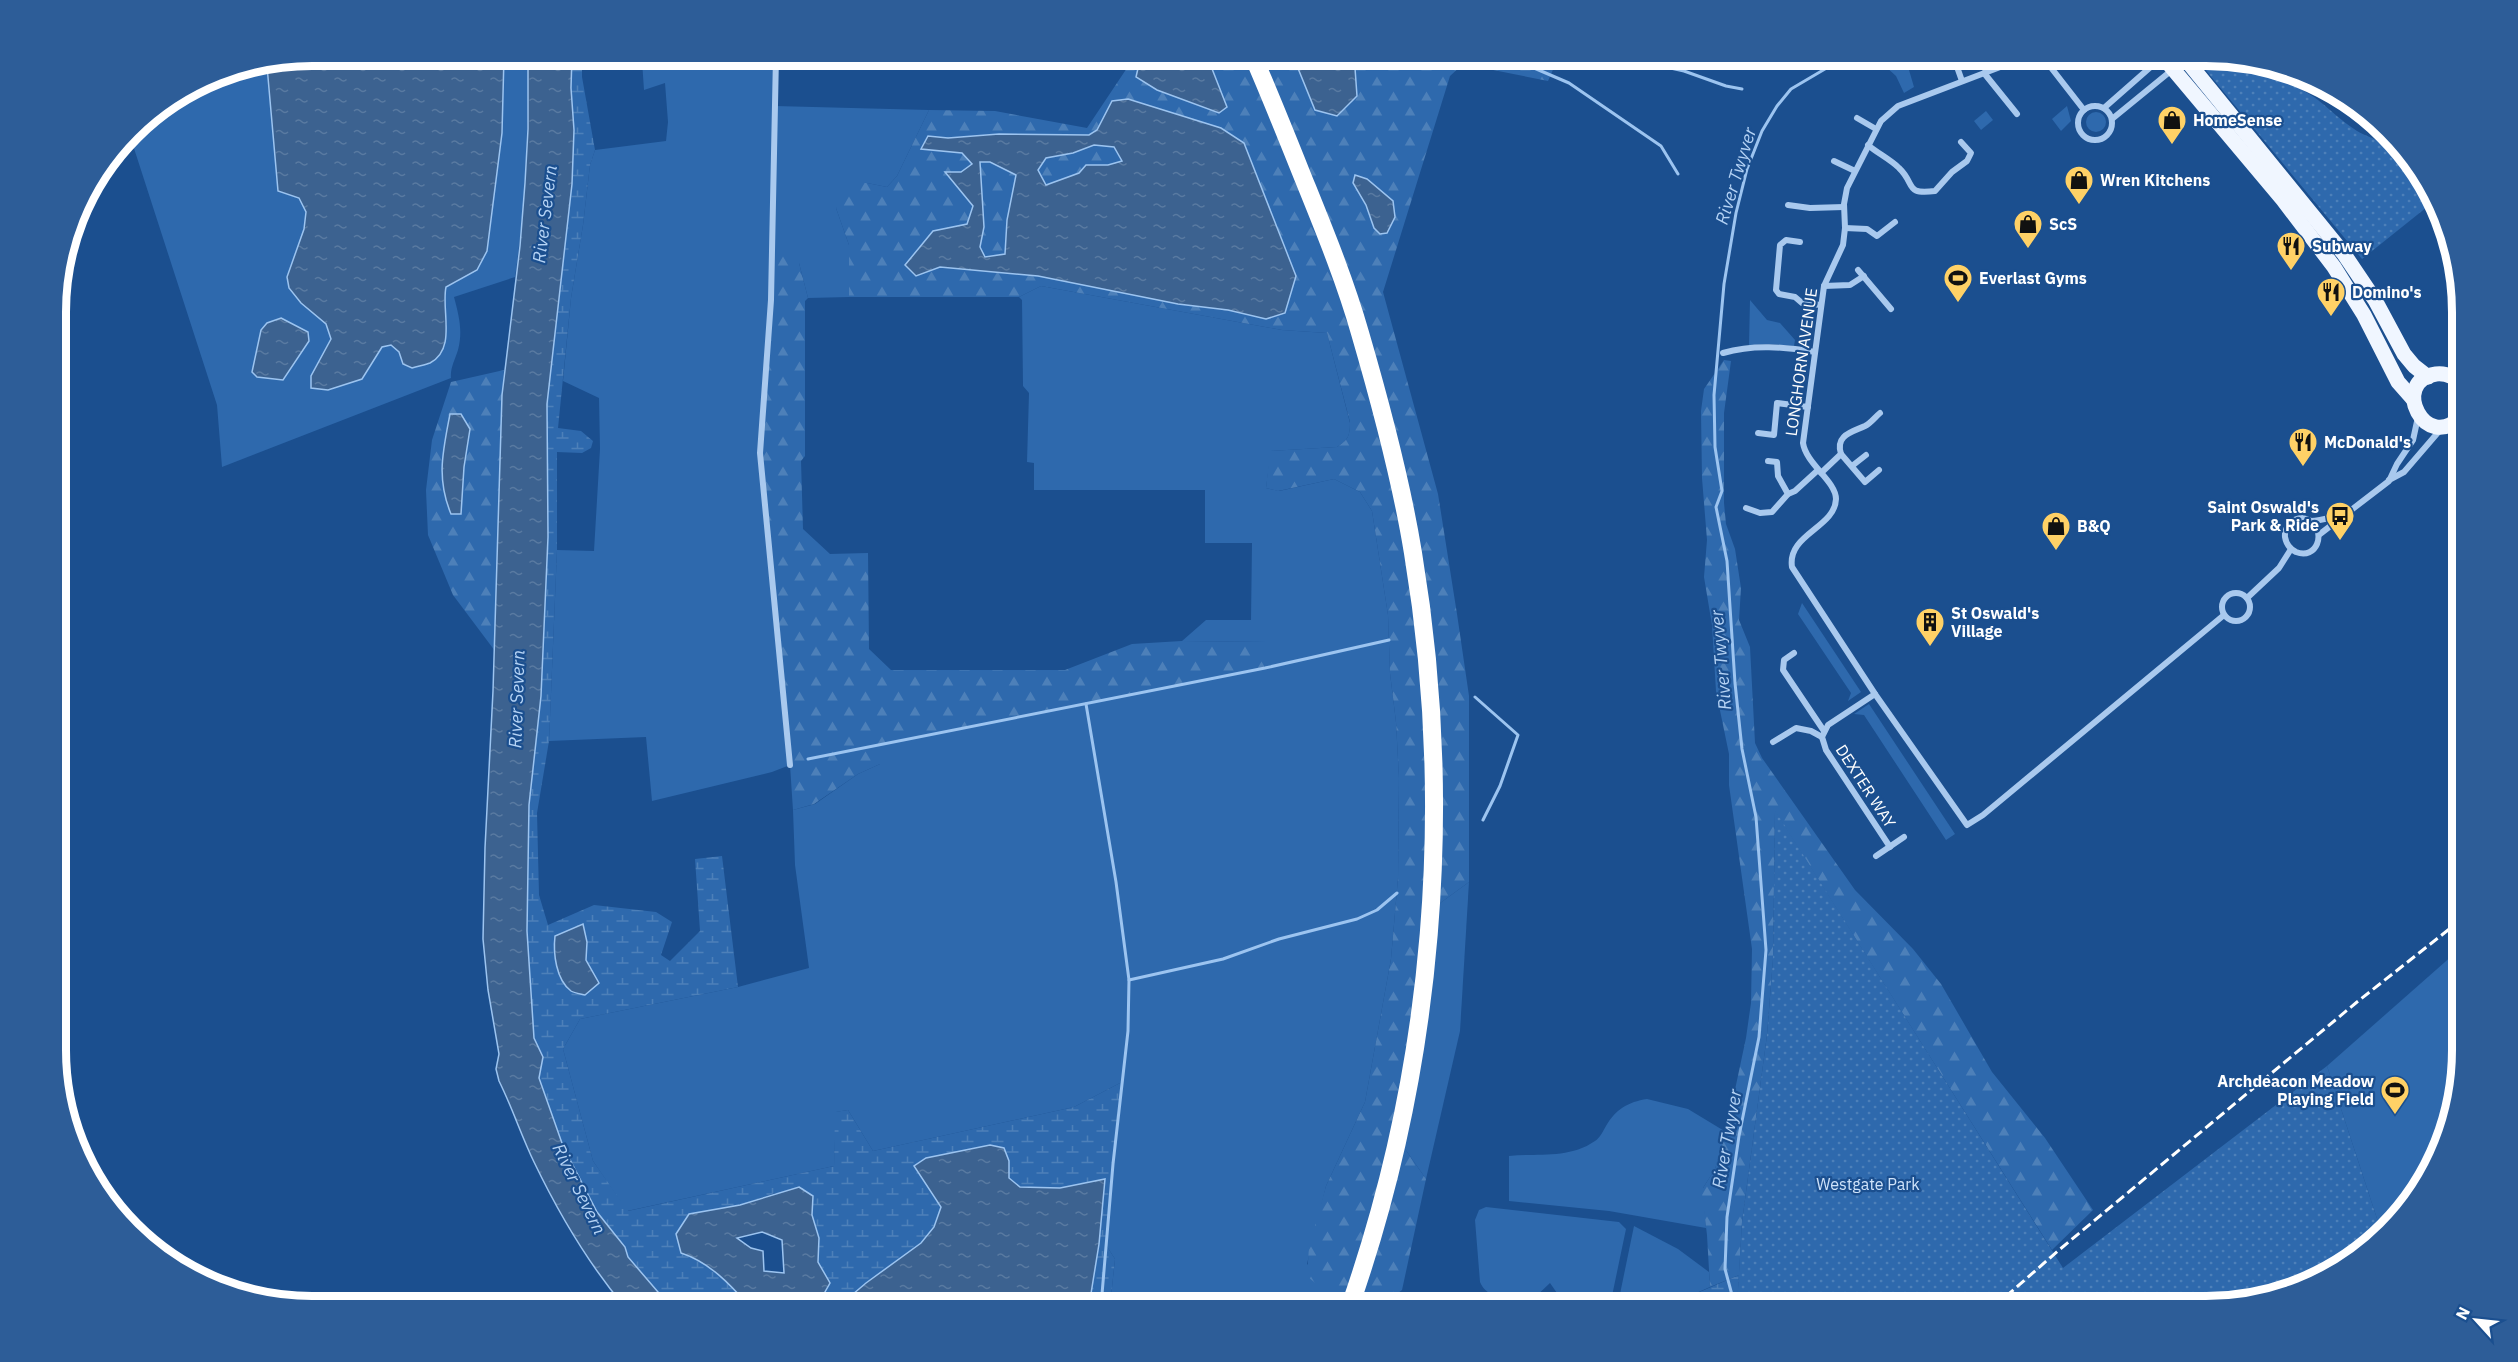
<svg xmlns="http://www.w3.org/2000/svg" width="2518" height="1362" font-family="'IBM Plex Sans',sans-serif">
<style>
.green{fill:#2e69ad}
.forest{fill:url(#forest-firs)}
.wetland{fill:url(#wetland-marsh)}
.park{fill:url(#park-dots)}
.water{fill:url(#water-ripples);stroke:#9cc4f0;stroke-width:1.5;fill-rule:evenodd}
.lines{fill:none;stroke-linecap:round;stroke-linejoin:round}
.stream{stroke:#9cc4f0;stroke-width:3}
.street{stroke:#a9c9ee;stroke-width:6}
.primary{stroke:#f0f6ff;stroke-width:15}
.highway{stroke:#fff;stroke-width:18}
.rail{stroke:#fff;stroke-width:3;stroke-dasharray:10 4.5;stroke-linecap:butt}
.labels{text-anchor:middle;stroke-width:4.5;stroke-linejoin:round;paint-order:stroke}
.poi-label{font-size:16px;font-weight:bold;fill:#fff;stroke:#1b4f8f;text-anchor:start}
.street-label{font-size:16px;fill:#fff;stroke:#1b4f8f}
.park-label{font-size:16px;fill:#cfe3fa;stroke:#1b4f8f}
.water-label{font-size:18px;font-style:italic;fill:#b5d3f5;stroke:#1b4f8f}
.rim{fill:none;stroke:#fff;stroke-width:8}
</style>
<defs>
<pattern id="forest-firs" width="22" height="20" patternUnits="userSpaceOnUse" patternTransform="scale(1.5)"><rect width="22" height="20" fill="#2e69ad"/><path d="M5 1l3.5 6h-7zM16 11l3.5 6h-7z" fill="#4d80b9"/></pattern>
<pattern id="wetland-marsh" width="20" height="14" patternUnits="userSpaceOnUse" patternTransform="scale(1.5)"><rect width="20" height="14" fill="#2e69ad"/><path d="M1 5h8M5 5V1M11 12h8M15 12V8" fill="none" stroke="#4d80b9"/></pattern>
<pattern id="park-dots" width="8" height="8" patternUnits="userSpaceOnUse" patternTransform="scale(1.5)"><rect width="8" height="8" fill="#2e69ad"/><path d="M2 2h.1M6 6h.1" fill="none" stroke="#4d80b9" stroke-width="1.8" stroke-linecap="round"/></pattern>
<pattern id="water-ripples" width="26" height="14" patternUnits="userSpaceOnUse" patternTransform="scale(1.5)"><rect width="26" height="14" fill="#3c6290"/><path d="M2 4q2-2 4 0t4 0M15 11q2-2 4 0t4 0" fill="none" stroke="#597aa1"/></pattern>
</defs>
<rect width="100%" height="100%" fill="#1b4f8f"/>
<g class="green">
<path d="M 504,56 L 528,56 C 528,129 526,203 515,277 L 454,297 C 459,316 463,331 458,350 C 455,360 450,368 451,378 L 222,467 L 217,405 L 130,136 L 143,119 L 214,75 L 268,64 L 278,191 L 299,198 L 306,212 L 304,229 L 287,277 L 301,303 L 327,324 L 331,339 L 323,355 L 362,378 L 382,347 L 391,345 L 399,352 L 403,364 L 447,325 L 444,298 L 446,287 L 457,282 L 487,251 L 502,133 Z"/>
<path d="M 624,56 L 776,56 L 775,106 L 929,110 L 897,176 L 887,187 L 867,183 L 836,208 L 849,245 L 849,297 L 808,298 L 799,263 L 790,765 L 772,772 L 652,801 L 646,737 L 549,741 L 557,550 L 594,551 L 600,449 L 599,398 L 563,381 L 571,298 L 583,225 L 590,165 L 595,150 L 666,141 L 668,122 L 665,83 L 644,90 L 642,61 Z"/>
<path d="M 1874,56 L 1909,56 L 1909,70 L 1914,87 L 1904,93 L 1896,76 Z"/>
<path d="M 2067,106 L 2071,121 L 2061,131 L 2052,119 Z"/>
<path d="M 1986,111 L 1993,120 L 1981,130 L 1974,121 Z"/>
<circle cx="2096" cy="122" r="10"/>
<path d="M 1041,286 L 1282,330 L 1327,333 L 1350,423 C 1350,436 1348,440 1337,447 L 1271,451 L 1266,488 L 1279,491 L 1334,479 L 1360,492 L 1372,511 L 1388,615 L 1390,673 L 1396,722 L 1399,778 L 1398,878 L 1391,959 L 1365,1102 L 1326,1186 L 1307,1264 L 1353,1302 L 1352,1306 L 1110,1306 L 1115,1259 L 1106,1245 L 1122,1082 L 1074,1107 L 873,1151 L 848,1110 L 836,1112 L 834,1166 L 627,1211 L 593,1161 L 563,1049 L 580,1019 L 738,987 L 809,968 L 795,865 L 793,810 L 815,804 L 858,774 L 880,764 L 880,744 L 1265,668 L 1265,642 L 1182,641 L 1206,620 L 1251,620 L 1252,543 L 1205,543 L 1205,490 L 1034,490 L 1034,463 L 1027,462 L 1029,393 L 1023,386 L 1022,300 L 1019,297 Z"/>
<path d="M 1750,300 L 1767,320 L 1780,323 L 1795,340 L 1794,346 L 1770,344 L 1749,345 Z"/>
<path d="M 1802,603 L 1861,692 L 1848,701 L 1851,693 L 1798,614 Z"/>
<path d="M 1869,704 L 1955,834 L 1946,840 L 1864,715 L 1854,714 Z"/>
<path d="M 1469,882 L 1460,1031 L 1426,1179 L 1398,1139 L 1432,909 Z"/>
<path d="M 2462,947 L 2462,1050 L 2436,1164 L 2399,1219 L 2382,1234 L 2327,1066 Z"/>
<path d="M 1647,1099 L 1688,1109 L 1726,1132 L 1715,1169 L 1703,1188 L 1706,1228 L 1609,1211 L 1509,1201 L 1509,1156 C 1539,1153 1569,1159 1595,1141 C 1600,1138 1603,1131 1606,1126 C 1616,1109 1628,1102 1647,1099 Z"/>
<path d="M 1486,1207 L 1619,1222 L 1626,1229 L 1612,1296 L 1602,1306 L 1566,1306 L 1550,1283 L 1531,1301 L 1529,1306 L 1525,1306 C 1510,1301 1486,1298 1480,1282 L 1475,1220 L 1479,1210 Z"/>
<path d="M 1634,1226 L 1678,1249 L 1709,1272 L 1710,1287 L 1667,1306 L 1628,1306 L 1620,1294 Z"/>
</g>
<g class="forest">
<path d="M 1135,56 L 1559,56 L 1548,81 L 1463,64 L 1450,76 L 1383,292 L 1438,494 L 1457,614 L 1469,696 L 1469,882 L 1432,909 L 1398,1139 L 1426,1179 L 1402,1290 L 1383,1304 C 1350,1302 1332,1298 1307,1276 L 1309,1247 L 1326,1186 L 1365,1102 L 1391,959 L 1398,878 L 1399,778 L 1396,722 L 1390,673 L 1388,615 L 1372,511 L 1360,492 L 1334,479 L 1278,491 L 1266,488 L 1270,451 L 1337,447 C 1348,440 1350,436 1350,422 L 1327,333 L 1282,330 L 1041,286 L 1019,297 L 849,297 L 849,245 L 836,208 L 847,183 L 867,183 L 887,187 L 897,176 L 929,110 L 995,111 L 1087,128 Z"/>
<path d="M 772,250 L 799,263 L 808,298 L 805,301 L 805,456 L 801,461 L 803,529 L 830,554 L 868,553 L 869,649 L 891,670 L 1065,670 L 1132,644 L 1182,641 L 1265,642 L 1265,668 L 881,744 L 880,764 L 858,774 L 814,804 L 793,810 L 790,765 L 760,450 Z"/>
<path d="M 1724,360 L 1731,361 L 1724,413 L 1724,503 L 1726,524 L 1735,549 L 1741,588 L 1739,620 L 1750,647 L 1755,743 L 1762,758 L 1855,890 L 1913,949 L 1941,984 L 1992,1072 L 2045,1138 L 2093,1210 L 2052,1250 L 1775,811 L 1773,959 L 1767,1035 L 1742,1222 L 1739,1275 L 1710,1287 L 1707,1235 L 1702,1194 L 1703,1188 L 1715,1169 L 1726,1132 L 1746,1038 L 1751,1003 L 1752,949 L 1729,785 L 1729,754 L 1716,691 L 1712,625 L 1704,577 L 1707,540 L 1702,478 L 1701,411 L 1704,389 Z"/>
<path d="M 504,370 L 502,395 L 495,651 L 453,595 L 428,535 L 426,490 L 432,440 L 451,382 Z"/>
</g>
<g class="wetland">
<path d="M 572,56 L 582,56 L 582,77 L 595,150 L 590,165 L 583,225 L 571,298 L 558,428 L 581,431 L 593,441 L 591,448 L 582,453 L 557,452 L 557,550 L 549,741 L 537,813 L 539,895 L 548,925 L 594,905 L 656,912 L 672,922 L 661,955 L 670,961 L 700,931 L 695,859 L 722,856 L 738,987 L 580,1019 L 563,1049 L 593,1161 L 628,1211 L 834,1166 L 835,1112 L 848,1110 L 873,1151 L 1074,1107 L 1122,1082 L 1106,1245 L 1115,1259 L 1110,1306 L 1089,1306 L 1099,1244 L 1105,1179 L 1060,1188 L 1020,1187 L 1009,1178 L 1009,1161 L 915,1166 L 941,1207 L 934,1227 L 921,1243 L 866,1283 L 839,1306 L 817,1306 L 830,1283 L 818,1262 L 819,1238 L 812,1215 L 813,1196 L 775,1193 L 740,1205 L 689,1214 L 681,1253 C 709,1262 730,1284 749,1306 L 670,1306 L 628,1257 L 625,1247 L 597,1212 L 563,1146 L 539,1078 L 543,1057 L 534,1038 L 527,931 L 529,805 L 541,696 L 548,537 L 547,404 L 572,184 L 574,130 L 571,87 Z"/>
<path d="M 1739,1275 L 1737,1306 L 1667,1306 Z"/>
</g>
<g class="park">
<path d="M 2194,56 C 2232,55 2282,77 2314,97 C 2329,108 2341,121 2357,131 C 2373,140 2397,146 2410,159 C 2422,170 2426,188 2432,203 L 2362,259 Z"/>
<path d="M 1775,810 L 2063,1268 L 2327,1066 L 2382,1234 L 2348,1263 L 2288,1293 L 2222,1306 L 1737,1306 L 1742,1222 L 1767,1035 L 1773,959 Z"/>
</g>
<g class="water">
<path d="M 312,56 L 504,56 L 502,133 L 487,251 L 477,270 L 446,287 C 441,310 457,349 430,363 C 425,365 418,366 412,368 L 403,364 L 399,352 L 391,345 L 382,347 L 362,379 L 328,390 L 311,388 L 311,376 L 331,339 L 326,324 L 301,303 L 289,288 L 287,277 L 304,229 L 306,212 L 299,198 L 278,191 L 267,66 L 268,64 Z"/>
<path d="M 528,56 L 572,56 L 571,88 L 574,130 L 572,184 L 547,404 L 548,537 L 541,696 L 529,805 L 527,931 L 534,1038 L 543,1057 L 539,1078 L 563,1146 L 597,1212 L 625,1247 L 628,1257 L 670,1306 L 624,1306 C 587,1262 559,1214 534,1162 C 521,1135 512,1107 499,1081 L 496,1069 L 499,1054 L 488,990 L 483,939 L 485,848 L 493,691 L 502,395 L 520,246 L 525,183 L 528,129 Z"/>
<path d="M 1143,56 L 1207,56 L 1227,107 L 1219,113 L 1157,90 L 1136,77 L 1139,64 Z"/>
<path d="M 1293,56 L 1342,56 L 1355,68 L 1357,96 L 1337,116 L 1315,110 Z"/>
<path d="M 1128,99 L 1221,128 L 1244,143 L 1296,276 L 1285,313 L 1266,319 L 1228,310 L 1178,304 L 1038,276 L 940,267 L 916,276 L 905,265 L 933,231 L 967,224 L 973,206 L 945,172 L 961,172 L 972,164 L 962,153 L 921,149 L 928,136 L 948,138 L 999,134 L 1089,135 L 1097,130 L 1112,101 ZM 1094,145 L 1114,147 L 1122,161 L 1108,165 L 1086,165 L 1079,173 L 1046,185 L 1038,170 L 1046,158 L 1073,153 ZM 980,162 L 990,162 L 1016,175 L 1007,220 L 1005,254 L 985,257 L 980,247 L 984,227 Z"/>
<path d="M 1355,175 L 1367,179 L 1393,201 L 1395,217 L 1387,233 L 1380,234 L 1374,228 L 1366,205 L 1353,183 Z"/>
<path d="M 281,318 L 308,332 L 309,341 L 283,380 L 257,377 L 252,372 L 261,330 L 267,323 Z"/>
<path d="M 450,414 L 461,414 L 470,429 L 464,467 L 461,514 L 451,514 C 436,478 443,451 450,414 Z"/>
<path d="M 583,924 L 587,942 L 586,960 L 599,983 L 585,995 C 581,994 574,993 571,991 C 556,980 553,953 555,936 Z"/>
<path d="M 990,1145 L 1004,1148 L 1009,1161 L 1009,1178 L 1020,1187 L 1060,1188 L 1105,1179 L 1099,1244 L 1089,1306 L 839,1306 L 866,1283 L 921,1243 L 934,1227 L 941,1207 L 914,1166 L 926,1158 Z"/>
<path d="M 799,1187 L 813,1196 L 812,1215 L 819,1238 L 818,1262 L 830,1283 L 817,1306 L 749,1306 C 730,1284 709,1262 681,1253 L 676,1234 L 689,1214 L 740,1205 ZM 762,1232 L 782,1240 L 784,1273 L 764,1271 L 763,1251 L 751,1248 L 737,1238 Z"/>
</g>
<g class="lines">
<g class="stream">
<path d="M 1477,56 L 1534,68 L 1569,83 L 1661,146 L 1678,174"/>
<path d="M 1616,56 L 1684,71 L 1726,86 L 1742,89"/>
<path d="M 1475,697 L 1518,735 L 1500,786 L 1483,820"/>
<path d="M 1086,704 L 1116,882 L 1129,980"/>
<path d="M 808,759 L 1265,668 L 1389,640"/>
<path d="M 1101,1306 L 1113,1164 L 1128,1031 L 1129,980 L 1223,959 L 1279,939 L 1357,919 L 1377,910 L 1397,893"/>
<path d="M 1735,1306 L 1725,1269 L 1727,1217 L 1739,1136 L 1759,1037 L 1766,950 L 1756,817 L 1742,749 L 1735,683 L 1727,561 L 1716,507 L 1722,491 L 1715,447 L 1714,395 L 1724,284 L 1736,213 L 1747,169 L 1762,131 L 1777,106 L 1791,89 L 1847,56"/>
</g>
<g class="street">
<path d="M 776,56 L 771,300 L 760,453 L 790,765"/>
<path d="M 1992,56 L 1996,68"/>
<path d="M 2029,56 L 1898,106 L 1881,121 L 1847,188 L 1844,204 L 1845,228 L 1843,245 L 1824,286 L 1803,443 C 1806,464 1836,481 1836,499 C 1835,528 1787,534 1792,567 L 1875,694 L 1967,825 L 1983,815 L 2224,615"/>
<path d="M 2042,56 L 2084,110"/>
<path d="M 1956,64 L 1962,81"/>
<path d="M 1984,73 L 2017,114"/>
<path d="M 2320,84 L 2321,83"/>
<circle cx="2095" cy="123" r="17"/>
<path d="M 2104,108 L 2162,57"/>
<path d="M 1857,118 L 1876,129"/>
<path d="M 2112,119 L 2172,70"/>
<path d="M 1868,145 C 1877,153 1890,159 1899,168 C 1916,184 1904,195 1935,191 L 1952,172 L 1967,161 L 1971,153 L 1961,142"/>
<path d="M 1834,161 L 1855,171"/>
<path d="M 1788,205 L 1810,208 L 1844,207"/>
<path d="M 1845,228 L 1867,229 L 1877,236 L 1895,222"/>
<path d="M 1800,242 L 1786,240 L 1780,245 L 1776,290 L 1779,294 L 1795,297 L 1802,303 L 1821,305"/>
<path d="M 1858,270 L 1891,309"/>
<path d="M 1824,286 L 1850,285 L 1864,276"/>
<path d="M 1723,353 C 1754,344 1784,347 1815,352"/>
<path d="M 2451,376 L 2461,362"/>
<path d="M 1758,433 L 1774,435 L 1777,403 L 1808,407"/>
<path d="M 1841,454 L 1865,482 L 1879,470"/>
<path d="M 1768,461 L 1777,462 L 1778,476 L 1788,494"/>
<path d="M 1852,466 L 1866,455"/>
<path d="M 1821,473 L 1841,454 C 1835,435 1852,432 1865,426 C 1871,423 1875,417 1880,413"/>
<path d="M 2389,480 L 2404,472 L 2441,429"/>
<path d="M 1746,508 L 1760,513 L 1772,512 L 1788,494 L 1795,491 L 1818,470"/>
<path d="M 2311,521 C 2326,533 2317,560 2296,552 C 2290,549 2286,543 2285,537 C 2284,527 2293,518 2302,518 C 2305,518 2308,520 2311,521 C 2321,521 2334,516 2344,514"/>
<path d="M 2320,534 L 2389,481 L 2397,464 L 2413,440 L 2418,417"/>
<circle cx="2236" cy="607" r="14"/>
<path d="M 2247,598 L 2279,568 L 2291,549"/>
<path d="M 1794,653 L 1784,660 L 1783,670 L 1824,731"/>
<path d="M 1875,694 L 1828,725 L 1822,737 L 1826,750 L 1890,847"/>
<path d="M 1773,742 L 1796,728 L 1811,731 L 1822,737"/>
<path d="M 1876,856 L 1904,837"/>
</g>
<g class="primary">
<path d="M 2162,56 L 2283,200 L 2334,267 L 2364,315 L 2398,382 L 2413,399"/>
<path d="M 2183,56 L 2344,254 L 2375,300 L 2404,354 L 2414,366 L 2428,377"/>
<path d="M 2461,385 C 2455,377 2446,373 2436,374 C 2389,381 2426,455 2461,416"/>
</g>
<path class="highway" d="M 1253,56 C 1270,95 1286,135 1302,175 C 1323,227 1345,280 1360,333 C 1381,405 1401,479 1413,553 C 1455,805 1434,1066 1350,1306"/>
<path class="rail" d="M 1995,1306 L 2059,1250 L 2357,1002 L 2462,919"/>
</g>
<defs>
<g id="shop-pin" transform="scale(1.5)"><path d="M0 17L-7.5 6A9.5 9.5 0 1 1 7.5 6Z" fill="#ffd166" stroke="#1b4f8f"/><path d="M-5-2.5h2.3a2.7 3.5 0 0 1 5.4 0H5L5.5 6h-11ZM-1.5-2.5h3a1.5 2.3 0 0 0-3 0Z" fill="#111"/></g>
<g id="restaurant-pin" transform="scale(1.5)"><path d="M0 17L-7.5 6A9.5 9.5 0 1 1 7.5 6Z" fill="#ffd166" stroke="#1b4f8f"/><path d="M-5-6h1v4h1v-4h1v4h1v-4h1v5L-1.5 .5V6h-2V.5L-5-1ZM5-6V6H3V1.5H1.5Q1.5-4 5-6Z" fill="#111"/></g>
<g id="stadium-pin" transform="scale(1.5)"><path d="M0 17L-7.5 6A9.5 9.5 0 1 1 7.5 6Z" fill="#ffd166" stroke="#1b4f8f"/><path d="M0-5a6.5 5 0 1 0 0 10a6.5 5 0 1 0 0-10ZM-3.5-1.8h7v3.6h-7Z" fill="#111"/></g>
<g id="bus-pin" transform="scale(1.5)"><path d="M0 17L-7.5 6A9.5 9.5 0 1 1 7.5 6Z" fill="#ffd166" stroke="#1b4f8f"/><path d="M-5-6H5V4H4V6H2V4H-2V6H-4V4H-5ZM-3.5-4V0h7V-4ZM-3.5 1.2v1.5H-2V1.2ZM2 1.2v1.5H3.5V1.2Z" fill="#111"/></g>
<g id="building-pin" transform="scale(1.5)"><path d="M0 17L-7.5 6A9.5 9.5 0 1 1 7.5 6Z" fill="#ffd166" stroke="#1b4f8f"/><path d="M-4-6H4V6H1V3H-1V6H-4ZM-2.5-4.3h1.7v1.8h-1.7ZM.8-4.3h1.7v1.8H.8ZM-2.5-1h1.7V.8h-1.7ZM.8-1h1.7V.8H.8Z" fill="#111"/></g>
</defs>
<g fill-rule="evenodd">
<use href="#shop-pin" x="2172" y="120"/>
<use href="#shop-pin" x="2079" y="180"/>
<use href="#shop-pin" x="2028" y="224"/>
<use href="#restaurant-pin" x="2291" y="246"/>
<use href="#stadium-pin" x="1958" y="278"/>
<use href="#restaurant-pin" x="2331" y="292"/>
<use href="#restaurant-pin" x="2303" y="442"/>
<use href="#bus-pin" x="2340" y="516"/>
<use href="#shop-pin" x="2056" y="526"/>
<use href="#building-pin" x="1930" y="622"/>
<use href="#stadium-pin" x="2395" y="1090"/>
</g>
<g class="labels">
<g class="poi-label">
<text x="2193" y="126">HomeSense</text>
<text x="2100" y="186">Wren Kitchens</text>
<text x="2049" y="230">ScS</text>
<text x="2312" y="252">Subway</text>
<text x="1979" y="284">Everlast Gyms</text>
<text x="2352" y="298">Domino's</text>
<text x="2324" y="448">McDonald's</text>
<text x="2319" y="513" text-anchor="end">Saint Oswald's<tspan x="2319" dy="18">Park &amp; Ride</tspan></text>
<text x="2077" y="532">B&amp;Q</text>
<text x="1951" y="619">St Oswald's<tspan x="1951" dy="18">Village</tspan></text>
<text x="2374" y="1087" text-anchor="end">Archdeacon Meadow<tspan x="2374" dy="18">Playing Field</tspan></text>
</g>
<g class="street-label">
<text transform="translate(1801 362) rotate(-82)" y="6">LONGHORN AVENUE</text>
<text transform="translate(1866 786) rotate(57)" y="6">DEXTER WAY</text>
</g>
<g class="park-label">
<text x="1868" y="1190">Westgate Park</text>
</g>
<g class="water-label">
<text transform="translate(1736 176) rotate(-73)" y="6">River Twyver</text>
<text transform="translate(545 214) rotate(-83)" y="6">River Severn</text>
<text transform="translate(1721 660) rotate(-95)" y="6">River Twyver</text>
<text transform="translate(517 699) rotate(-88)" y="6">River Severn</text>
<text transform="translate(1727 1139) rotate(-80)" y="6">River Twyver</text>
<text transform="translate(579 1189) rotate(64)" y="6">River Severn</text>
</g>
</g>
<path d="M0 0H2518V1362H0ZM312 66H2206A246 246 0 0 1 2452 312V1050A246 246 0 0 1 2206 1296H312A246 246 0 0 1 66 1050V312A246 246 0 0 1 312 66Z" fill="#2d5d98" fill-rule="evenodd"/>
<path class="rim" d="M312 66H2206A246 246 0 0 1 2452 312V1050A246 246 0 0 1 2206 1296H312A246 246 0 0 1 66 1050V312A246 246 0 0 1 312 66Z"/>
<g transform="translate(2476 1320) rotate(297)" stroke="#1b4f8f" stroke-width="4.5" paint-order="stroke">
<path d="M0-4.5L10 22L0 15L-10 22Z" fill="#ffffff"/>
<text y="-9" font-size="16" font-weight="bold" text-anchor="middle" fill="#ffffff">N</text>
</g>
</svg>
